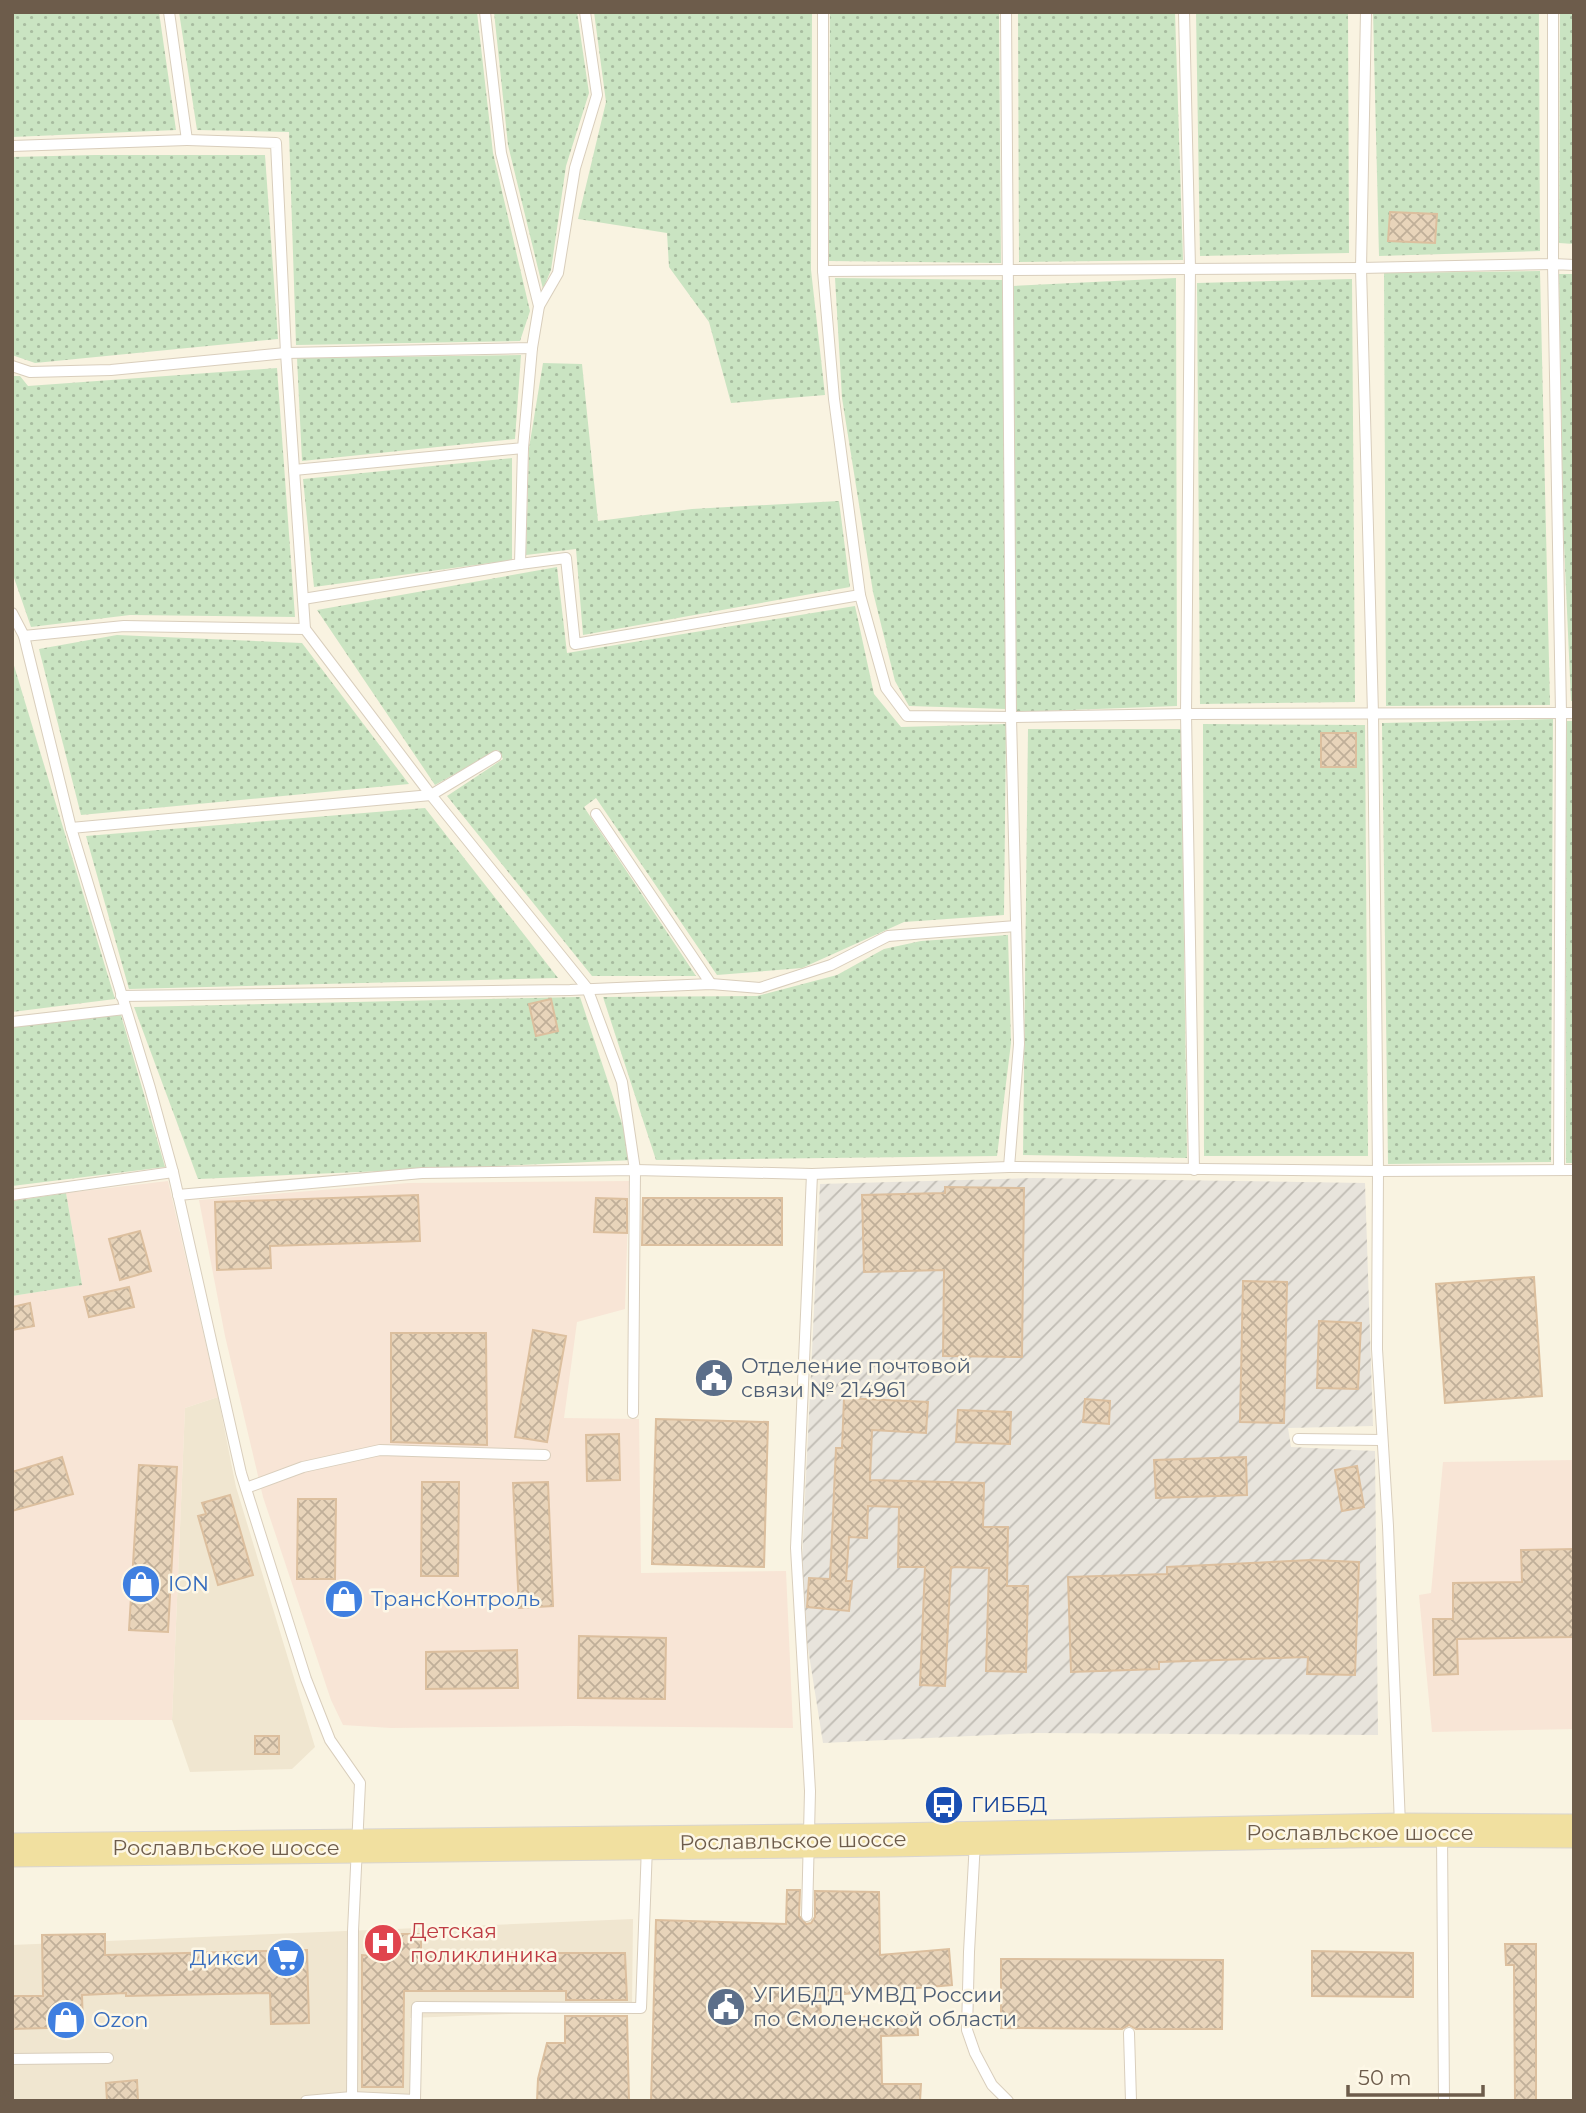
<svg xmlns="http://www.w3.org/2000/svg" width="1586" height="2113" font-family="Montserrat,sans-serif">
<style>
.residential{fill:#f0e6d0}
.commercial{fill:#f8e5d6}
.industrial{fill:url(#industrial-furrows)}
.park{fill:url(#park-dots)}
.building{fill:url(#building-cross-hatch);stroke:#dcbf9e;stroke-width:2}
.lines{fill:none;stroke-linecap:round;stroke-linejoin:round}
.lane-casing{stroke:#d9cebc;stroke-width:12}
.primary-casing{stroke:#d9d5d0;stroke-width:35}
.lane{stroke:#fff;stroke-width:10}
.primary{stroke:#f1e0a0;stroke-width:33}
.labels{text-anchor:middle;stroke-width:5;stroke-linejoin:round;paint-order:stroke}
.service-label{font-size:21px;fill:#4e5e75;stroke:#fdf7e6;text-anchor:start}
.shop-label{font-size:21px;fill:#366cbe;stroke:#fdf7e6;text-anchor:start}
.transit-label{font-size:21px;fill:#164399;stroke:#fdf7e6;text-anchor:start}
.street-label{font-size:21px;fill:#6d5c4b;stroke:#fdf7e6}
.health-label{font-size:21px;fill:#be3a42;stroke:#fdf7e6;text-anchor:start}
</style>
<defs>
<pattern id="industrial-furrows" width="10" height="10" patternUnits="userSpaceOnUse" patternTransform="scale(1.75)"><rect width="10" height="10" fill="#e8e4dc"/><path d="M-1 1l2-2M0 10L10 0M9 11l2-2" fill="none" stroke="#c0bcb4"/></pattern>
<pattern id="park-dots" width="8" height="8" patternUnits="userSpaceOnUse" patternTransform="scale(1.75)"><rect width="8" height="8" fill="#cae4c2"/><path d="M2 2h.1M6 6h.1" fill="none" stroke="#a8bca0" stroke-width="1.8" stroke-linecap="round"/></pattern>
<pattern id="building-cross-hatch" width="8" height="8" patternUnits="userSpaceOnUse" patternTransform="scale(1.75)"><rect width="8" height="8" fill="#e8d4ba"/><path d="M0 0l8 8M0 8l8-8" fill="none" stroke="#c0af99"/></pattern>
</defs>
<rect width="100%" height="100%" fill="#f9f3e1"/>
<g class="residential">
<path d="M 218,1397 L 236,1487 L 315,1747 L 292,1769 L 190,1772 L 172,1720 L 185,1408 Z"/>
<path d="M 633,1919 L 632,2009 L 410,2018 L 411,2098 L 402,2101 L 12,2101 L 12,1945 Z"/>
</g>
<g class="commercial">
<path d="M 168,1181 L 218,1397 L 185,1408 L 172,1720 L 12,1720 L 12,1296 L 82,1285 L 66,1193 Z"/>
<path d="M 629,1181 L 625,1309 L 577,1322 L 564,1418 L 639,1419 L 641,1573 L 786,1571 L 793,1728 L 572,1726 L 391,1728 L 343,1725 L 331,1700 L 263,1497 L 225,1336 L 199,1200 L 408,1183 Z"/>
<path d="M 1574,1460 L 1574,1729 L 1432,1732 L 1419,1595 L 1431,1593 L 1443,1462 Z"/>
</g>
<path class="industrial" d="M 1033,1178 L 1365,1183 L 1373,1426 L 1288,1428 L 1291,1447 L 1375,1451 L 1378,1735 L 1035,1733 L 823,1743 L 807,1642 L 802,1560 L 820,1184 Z"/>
<g class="park">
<path d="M 12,12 L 159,12 L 176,130 L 12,137 Z"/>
<path d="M 179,12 L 477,12 L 493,153 L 530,311 L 520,341 L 296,345 L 289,132 L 197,130 Z"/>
<path d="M 494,12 L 577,12 L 589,93 L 566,166 L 551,270 L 543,289 L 508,145 Z"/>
<path d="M 594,12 L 812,12 L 811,270 L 825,395 L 731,403 L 709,322 L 669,267 L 667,233 L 578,219 L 606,102 Z"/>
<path d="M 830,12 L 999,12 L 1001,263 L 829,261 Z"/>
<path d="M 1018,12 L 1175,12 L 1183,260 L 1019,262 Z"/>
<path d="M 1196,12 L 1348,12 L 1349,253 L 1200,256 Z"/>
<path d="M 1373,12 L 1539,12 L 1540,251 L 1379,256 Z"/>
<path d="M 1560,12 L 1574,12 L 1574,244 L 1559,243 Z"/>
<path d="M 94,155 L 265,155 L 278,339 L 35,363 L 12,355 L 12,157 Z"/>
<path d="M 1540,271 L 1550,705 L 1386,706 L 1384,273 Z"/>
<path d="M 1559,274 L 1574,274 L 1574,701 L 1571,701 L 1563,521 Z"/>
<path d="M 835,278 L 1003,280 L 1006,709 L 909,706 L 895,681 L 873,592 L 842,398 Z"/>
<path d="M 1176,278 L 1177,706 L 1016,712 L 1012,286 Z"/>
<path d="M 1352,279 L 1355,702 L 1200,704 L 1197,283 Z"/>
<path d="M 521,355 L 515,439 L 302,461 L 297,358 Z"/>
<path d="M 543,363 L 582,364 L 598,521 L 692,509 L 839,501 L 850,587 L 583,635 L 576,549 L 526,555 L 529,448 Z"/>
<path d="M 277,368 L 295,617 L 130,615 L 31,627 L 12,572 L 12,376 L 20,376 L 28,386 Z"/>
<path d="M 512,458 L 512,560 L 314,587 L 303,479 Z"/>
<path d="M 557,567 L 567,653 L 855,606 L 874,694 L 901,727 L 1006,724 L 1004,915 L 904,922 L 802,968 L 717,975 L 596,798 L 584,807 L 696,976 L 592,976 L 447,796 L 503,759 L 498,750 L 435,785 L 317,610 Z"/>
<path d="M 117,635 L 302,643 L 409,784 L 81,815 L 39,649 Z"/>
<path d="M 12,659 L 115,999 L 12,1012 Z"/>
<path d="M 1553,719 L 1551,1162 L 1388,1164 L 1382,723 Z"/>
<rect x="1566" y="721" width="8" height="442"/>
<path d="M 1203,724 L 1365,725 L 1368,1156 L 1204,1156 Z"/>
<path d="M 1028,729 L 1181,729 L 1187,1158 L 1023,1155 Z"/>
<path d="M 425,808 L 558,978 L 129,989 L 86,836 Z"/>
<path d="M 1008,935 L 1011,1043 L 997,1156 L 656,1160 L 603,997 L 757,996 L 837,975 L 884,949 L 921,941 Z"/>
<path d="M 580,997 L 634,1160 L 198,1179 L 134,1007 Z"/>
<path d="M 121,1015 L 165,1167 L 12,1186 L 12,1027 Z"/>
<path d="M 66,1193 L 82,1285 L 12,1296 L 12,1201 Z"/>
</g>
<g class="building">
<path d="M 1390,212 L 1437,214 L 1435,243 L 1388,241 Z"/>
<rect x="1321" y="733" width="35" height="34"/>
<path d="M 551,999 L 558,1031 L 536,1036 L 529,1004 Z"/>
<path d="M 945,1187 L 1024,1188 L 1022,1357 L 943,1356 L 944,1270 L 864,1272 L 862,1195 L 945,1193 Z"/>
<path d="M 418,1195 L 420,1241 L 270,1246 L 271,1268 L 217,1270 L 215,1202 Z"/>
<path d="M 596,1198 L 627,1199 L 627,1233 L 594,1232 Z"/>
<path d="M 643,1198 L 782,1198 L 782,1245 L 642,1245 Z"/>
<path d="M 140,1231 L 151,1271 L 120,1280 L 109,1239 Z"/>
<path d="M 1534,1277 L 1542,1396 L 1445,1403 L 1436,1284 Z"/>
<path d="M 1243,1281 L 1287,1282 L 1284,1423 L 1240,1422 Z"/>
<path d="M 129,1287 L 134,1307 L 89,1317 L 84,1297 Z"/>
<path d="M 30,1303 L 34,1326 L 12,1330 L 12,1307 Z"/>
<path d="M 1319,1321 L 1361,1323 L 1358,1389 L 1317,1388 Z"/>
<path d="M 533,1330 L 566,1336 L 547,1442 L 515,1437 Z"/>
<path d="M 391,1333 L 486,1333 L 487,1445 L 391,1442 Z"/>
<path d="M 844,1398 L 928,1402 L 926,1433 L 872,1430 L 870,1480 L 984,1483 L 983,1527 L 1008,1527 L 1007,1586 L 1028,1586 L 1026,1672 L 986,1671 L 989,1568 L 951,1567 L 945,1686 L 920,1685 L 925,1567 L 898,1567 L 899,1507 L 868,1506 L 867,1538 L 849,1537 L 846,1581 L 852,1581 L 849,1611 L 807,1607 L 809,1578 L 830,1579 L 836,1448 L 842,1448 Z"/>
<path d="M 1085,1399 L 1110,1401 L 1109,1424 L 1083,1422 Z"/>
<path d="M 958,1410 L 1011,1412 L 1010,1444 L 956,1442 Z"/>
<path d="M 656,1419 L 768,1422 L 764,1567 L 652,1564 Z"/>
<path d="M 619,1434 L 620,1480 L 587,1481 L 586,1435 Z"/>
<path d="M 62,1457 L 73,1494 L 12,1511 L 12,1472 Z"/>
<path d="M 1246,1457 L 1247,1495 L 1156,1498 L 1154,1460 Z"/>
<path d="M 139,1465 L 177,1467 L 168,1632 L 129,1630 Z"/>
<path d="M 1357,1466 L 1364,1507 L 1342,1511 L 1335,1470 Z"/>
<path d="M 422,1482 L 459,1482 L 458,1576 L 421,1576 Z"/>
<path d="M 548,1482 L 553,1606 L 519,1608 L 513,1483 Z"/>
<path d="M 230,1495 L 253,1575 L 218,1585 L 198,1516 L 206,1514 L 202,1503 Z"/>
<path d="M 298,1499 L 336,1499 L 335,1579 L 297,1579 Z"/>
<path d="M 1574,1549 L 1574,1637 L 1457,1639 L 1458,1674 L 1434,1675 L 1433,1619 L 1453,1619 L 1453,1583 L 1522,1582 L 1521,1550 Z"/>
<path d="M 1311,1560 L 1359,1562 L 1355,1675 L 1307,1674 L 1308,1657 L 1159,1662 L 1159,1669 L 1071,1672 L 1068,1577 L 1167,1574 L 1167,1567 Z"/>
<path d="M 579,1636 L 666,1638 L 665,1699 L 578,1698 Z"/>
<path d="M 517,1650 L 518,1688 L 426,1689 L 426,1652 Z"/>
<rect x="255" y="1736" width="24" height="18"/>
<path d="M 787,1890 L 800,1890 L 799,1916 L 806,1924 L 811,1923 L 815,1917 L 815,1891 L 879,1892 L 880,1955 L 949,1949 L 952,1985 L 820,1996 L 821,2018 L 917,2015 L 918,2035 L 881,2036 L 882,2084 L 921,2084 L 920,2101 L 651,2101 L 656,1920 L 786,1924 Z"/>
<path d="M 105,1934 L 105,1955 L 307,1950 L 309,2023 L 271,2024 L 270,1993 L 126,1996 L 126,1993 L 82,1995 L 83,2027 L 12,2029 L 12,1996 L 43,1996 L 42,1935 Z"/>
<path d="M 373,1934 L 421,1934 L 421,1953 L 625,1953 L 627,2000 L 566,2000 L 566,1991 L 404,1991 L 403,2087 L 362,2087 L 362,1955 L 374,1956 Z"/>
<path d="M 1505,1944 L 1536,1944 L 1536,2101 L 1515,2101 L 1514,1965 L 1506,1965 Z"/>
<path d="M 1312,1951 L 1413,1953 L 1413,1997 L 1312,1996 Z"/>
<path d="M 1001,1959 L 1223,1960 L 1222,2029 L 1136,2029 L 1129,2025 L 1122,2029 L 1001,2028 Z"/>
<path d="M 565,2016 L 627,2016 L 629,2101 L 537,2101 L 538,2079 L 547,2043 L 565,2043 Z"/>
<path d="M 137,2080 L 138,2101 L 107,2101 L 106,2083 Z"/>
</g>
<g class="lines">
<g class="lane-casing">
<g id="lane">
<path d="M 823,12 L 823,271 L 834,399 L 860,595 L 886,688 L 907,716 L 1011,717 L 1186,714 L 1561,713 L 1559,1170"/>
<path d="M 1006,12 L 1011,717 L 1019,1044 L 1009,1167 L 1378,1171 L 1574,1170"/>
<path d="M 1184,12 L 1190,268 L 1186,714 L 1194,1170"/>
<path d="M 1366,12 L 1361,268 L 1373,714 L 1378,1171 L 1377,1349 L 1388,1526 L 1400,1825"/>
<path d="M 187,140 L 276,143 L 286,353 L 305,629"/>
<path d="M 12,146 L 187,140 L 169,12"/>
<path d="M 1574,265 L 1553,264 L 1561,713 L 1574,713"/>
<path d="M 823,271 L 1361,268 L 1553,264 L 1553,12"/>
<path d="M 539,306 L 558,273 L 575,168 L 597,95 L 585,12"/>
<path d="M 12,366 L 30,372 L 111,370 L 286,353 L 532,348 L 539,306 L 501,153 L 485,12"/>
<path d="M 294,470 L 523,448 L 532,348"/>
<path d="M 520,564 L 566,558 L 575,644 L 860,595"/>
<path d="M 303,599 L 520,564 L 523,448"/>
<path d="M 12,613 L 24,636 L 71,828 L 150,1088 L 173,1172 L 241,1473 L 306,1679 L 330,1740 L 360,1783 L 353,1931 L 352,2101"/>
<path d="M 24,636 L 124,626 L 305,629 L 431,795 L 587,988 L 622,1082 L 635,1170 L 633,1413"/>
<path d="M 596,814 L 711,984"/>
<path d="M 71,828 L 431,795 L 496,756"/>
<path d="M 121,996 L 570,990 L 711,984 L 760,988 L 831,965 L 888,936 L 1016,926"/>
<path d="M 12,1022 L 125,1009"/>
<path d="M 12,1195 L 173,1172"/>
<path d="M 178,1195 L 422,1173 L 635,1170 L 812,1174 L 1009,1167"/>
<path d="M 1298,1439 L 1381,1440"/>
<path d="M 246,1488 L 303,1467 L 380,1450 L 545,1455"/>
<path d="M 1442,1834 L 1444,2101"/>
<path d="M 975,1841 L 969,1952 L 967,2030 L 975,2053 L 992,2085 L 1008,2101"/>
<path d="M 807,1916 L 810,1791 L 796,1548 L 812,1174"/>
<path d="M 1129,2033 L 1131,2101"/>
<path d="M 12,2059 L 108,2058"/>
<path d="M 306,2101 L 352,2097 L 415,2100 L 417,2007 L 641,2008 L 647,1846"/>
</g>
</g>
<g class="primary-casing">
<path id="primary" d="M 12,1850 L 890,1840 L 1400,1830 L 1574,1831"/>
</g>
<use href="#lane" class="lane"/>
<use href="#primary" class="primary"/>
</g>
<defs>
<g id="civic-disc" transform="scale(2.0125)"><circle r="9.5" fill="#5c6f8a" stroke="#fdf7e6"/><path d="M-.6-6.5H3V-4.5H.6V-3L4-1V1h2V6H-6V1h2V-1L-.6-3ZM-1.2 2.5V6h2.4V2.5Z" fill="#fff"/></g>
<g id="shop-disc" transform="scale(2.0125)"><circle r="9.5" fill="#3f7fe0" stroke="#fdf7e6"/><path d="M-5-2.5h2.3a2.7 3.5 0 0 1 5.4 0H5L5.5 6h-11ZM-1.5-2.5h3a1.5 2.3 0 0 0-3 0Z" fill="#fff"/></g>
<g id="bus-disc" transform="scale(2.0125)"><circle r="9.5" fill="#1a4fb4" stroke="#fdf7e6"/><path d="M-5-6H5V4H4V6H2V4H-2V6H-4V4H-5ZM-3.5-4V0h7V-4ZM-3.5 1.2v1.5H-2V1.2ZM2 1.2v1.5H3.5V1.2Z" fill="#fff"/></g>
<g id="hospital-disc" transform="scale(2.0125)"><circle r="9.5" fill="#e0444e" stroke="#fdf7e6"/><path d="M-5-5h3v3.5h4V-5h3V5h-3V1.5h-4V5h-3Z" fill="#fff"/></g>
<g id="supermarket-disc" transform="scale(2.0125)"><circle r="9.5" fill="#3f7fe0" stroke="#fdf7e6"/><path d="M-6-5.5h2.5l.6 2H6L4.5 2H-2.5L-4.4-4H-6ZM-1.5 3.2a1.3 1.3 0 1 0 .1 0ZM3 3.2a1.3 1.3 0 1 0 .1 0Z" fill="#fff"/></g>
</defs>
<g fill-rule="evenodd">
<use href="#civic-disc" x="714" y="1378"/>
<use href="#shop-disc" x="141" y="1584"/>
<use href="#shop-disc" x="344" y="1599"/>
<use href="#bus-disc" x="944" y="1805"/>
<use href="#hospital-disc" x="383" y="1943"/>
<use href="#supermarket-disc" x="286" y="1958"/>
<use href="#civic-disc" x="726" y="2007"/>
<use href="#shop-disc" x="66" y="2020"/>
</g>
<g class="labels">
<g class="service-label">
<text x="741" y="1373">Отделение почтовой<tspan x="741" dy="24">связи № 214961</tspan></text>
<text x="753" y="2002">УГИБДД УМВД России<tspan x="753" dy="24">по Смоленской области</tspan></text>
</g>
<g class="shop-label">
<text x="168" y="1591">ION</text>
<text x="371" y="1606">ТрансКонтроль</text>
<text x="259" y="1965" text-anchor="end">Дикси</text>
<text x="93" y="2027">Ozon</text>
</g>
<g class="transit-label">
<text x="971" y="1812">ГИББД</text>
</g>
<g class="street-label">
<text x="1360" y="1840">Рославльское шоссе</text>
<text transform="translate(793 1841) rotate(-1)" y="7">Рославльское шоссе</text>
<text x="226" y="1855">Рославльское шоссе</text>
</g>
<g class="health-label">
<text x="410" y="1938">Детская<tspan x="410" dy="24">поликлиника</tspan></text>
</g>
</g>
<rect width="1586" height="2113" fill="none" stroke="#6d5c4b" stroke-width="28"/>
<path d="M1348 2085v10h135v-10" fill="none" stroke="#6d5c4b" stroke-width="3.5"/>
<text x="1358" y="2085" font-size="21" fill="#6d5c4b" stroke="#fdf7e6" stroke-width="5" paint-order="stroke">50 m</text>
</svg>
